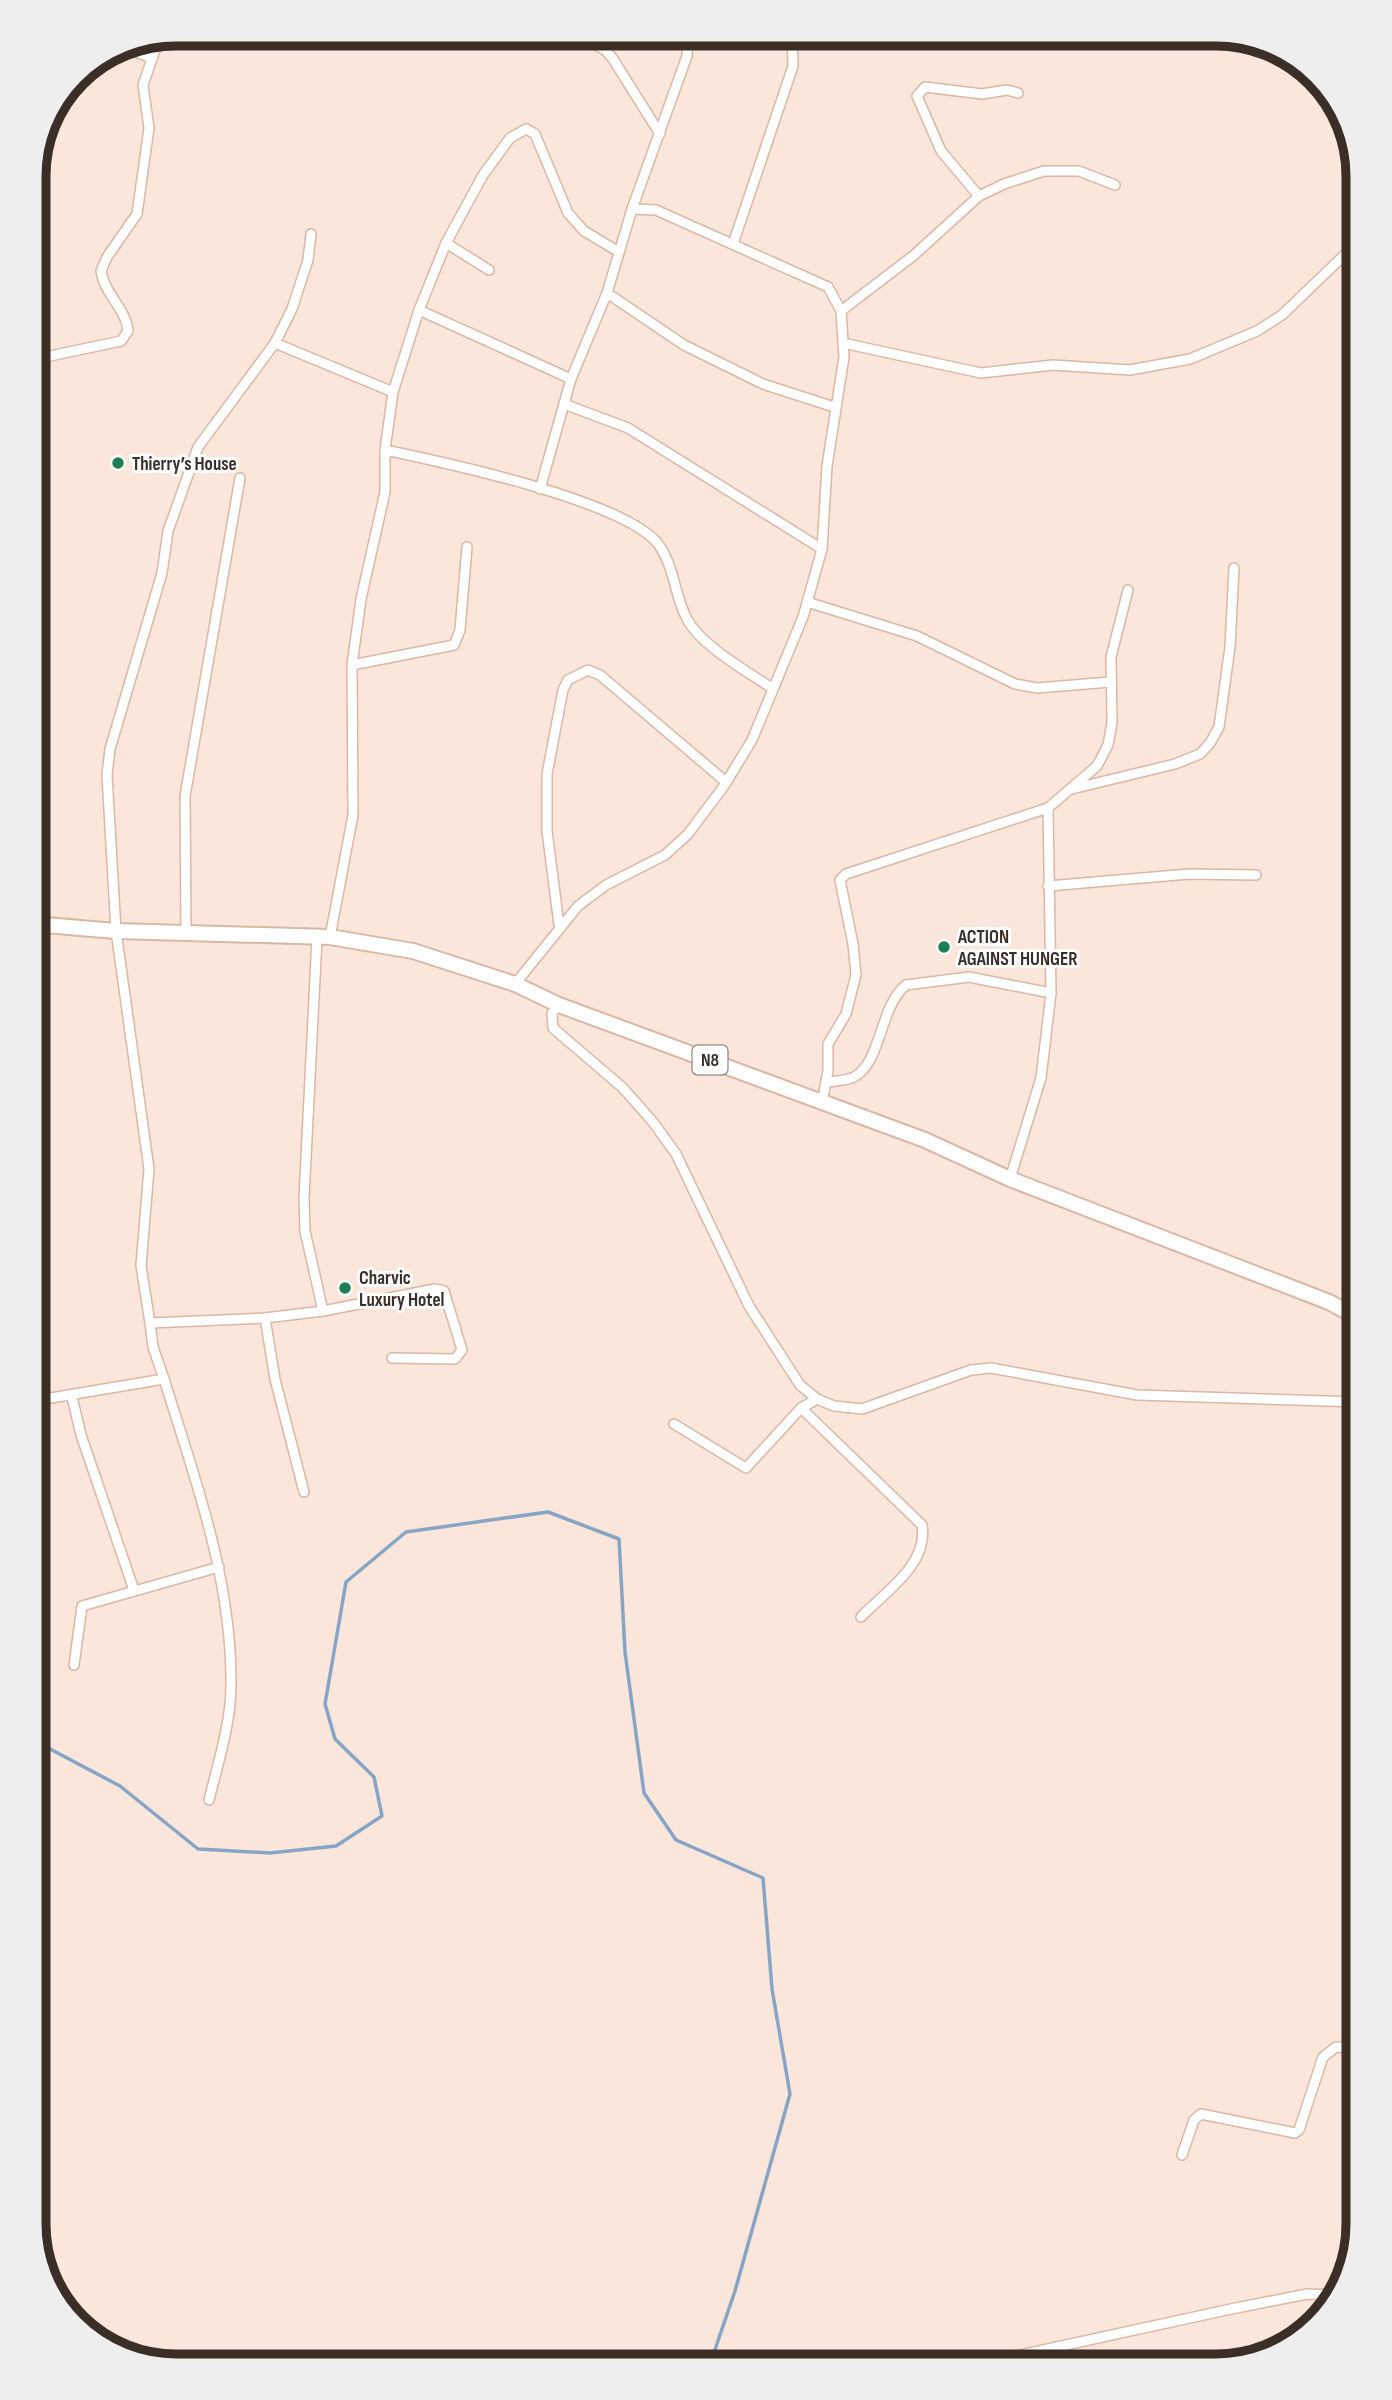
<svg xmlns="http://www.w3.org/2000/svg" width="1392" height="2400" font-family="'Sofia Sans Condensed',sans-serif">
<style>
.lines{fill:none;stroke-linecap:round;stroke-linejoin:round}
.stream{stroke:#86a5c6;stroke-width:3.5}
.minor-casing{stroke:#d9b8a5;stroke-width:12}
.trunk-casing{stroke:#d9b8a5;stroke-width:18}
.minor{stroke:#fff;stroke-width:9}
.trunk{stroke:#fff;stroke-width:14}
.poi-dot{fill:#1c7e56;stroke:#fff;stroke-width:2.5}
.labels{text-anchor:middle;stroke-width:6;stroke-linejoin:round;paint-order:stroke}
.shield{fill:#fff;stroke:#766d67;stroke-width:2}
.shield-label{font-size:18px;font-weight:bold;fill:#3b2e26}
.poi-label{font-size:19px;font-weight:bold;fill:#3b2e26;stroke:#fff;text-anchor:start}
.rim{fill:none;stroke:#3b2e26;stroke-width:9}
</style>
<rect width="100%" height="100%" fill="#fae6da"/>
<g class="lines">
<path class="stream" d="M 33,1740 L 120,1786 L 198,1849 L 270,1853 L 336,1846 L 382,1816 L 374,1777 L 335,1739 L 325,1704 L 346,1582 L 406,1532 L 548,1512 L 619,1539 L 625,1652 L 644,1793 L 676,1840 L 763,1878 L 772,1989 L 790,2094 L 735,2291 L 709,2367"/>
<g class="minor-casing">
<g id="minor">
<path d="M 239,33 L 254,42 L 291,33"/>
<path d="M 575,33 L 605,50 L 613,59 L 660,134"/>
<path d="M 119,46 L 152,58"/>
<path d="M 979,196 L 941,151 L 917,96 L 925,87 L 982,94 L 1007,90 L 1018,93"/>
<path d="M 632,209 L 687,56 L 688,33"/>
<path d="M 311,234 L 308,260 L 292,309 L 275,343 L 198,447 L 168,531 L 162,573 L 110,749 L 107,775 L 116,931 L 149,1169 L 141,1266 L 150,1323 L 265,1318 L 323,1311 L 435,1289 L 444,1291 L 462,1350 L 455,1359 L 392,1358"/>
<path d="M 446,243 L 489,270"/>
<path d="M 733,244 L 793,66 L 792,33"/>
<path d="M 607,293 L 684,345 L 763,384 L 834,407"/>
<path d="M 419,310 L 571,379 L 607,293 L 632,209 L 656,210 L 828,287 L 841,311 L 844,357 L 827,466 L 822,549 L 803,617 L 752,740 L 724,786 L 688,834 L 665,855 L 606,885 L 578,906 L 515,984"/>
<path d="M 841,311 L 913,256 L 979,196 L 1004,184 L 1044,171 L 1079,171 L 1115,185"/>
<path d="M 275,343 L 393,392"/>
<path d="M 843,343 L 981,373 L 1053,365 L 1130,370 L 1190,359 L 1257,331 L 1282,315 L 1359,241"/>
<path d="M 34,365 L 50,356 L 121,341 L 128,331 C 126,308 104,294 101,271 L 107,257 L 137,214 L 149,128 L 143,85 L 160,36"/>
<path d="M 564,404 L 628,428 L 822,549"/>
<path d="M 385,450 C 443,462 626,501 659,545 C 675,568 674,595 687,619 C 701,646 747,671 773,689"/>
<path d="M 540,489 L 571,379"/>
<path d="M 807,602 L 917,636 L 1015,684 L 1037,688 L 1110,682"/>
<path d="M 352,665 L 454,645 L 460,630 L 467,547"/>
<path d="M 1072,789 L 1175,764 L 1200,754 L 1210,743 L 1219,727 L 1230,647 L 1234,568"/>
<path d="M 1048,886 L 1189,874 L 1256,875"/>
<path d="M 559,925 L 547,831 L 547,774 L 563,690 L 568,680 L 588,670 L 600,675 L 726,782"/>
<path d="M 186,934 L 185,796 L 240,478"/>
<path d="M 330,937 L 353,815 L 352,665 L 361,599 L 385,492 L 385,450 L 393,392 L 419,310 L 446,243 L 483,175 L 510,138 L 526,129 L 535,134 L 568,213 L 584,231 L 619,252"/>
<path d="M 317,938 L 304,1198 L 305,1231 L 323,1311"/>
<path d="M 559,1005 L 552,1013 L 553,1028 L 623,1088 L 653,1122 L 676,1154 L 749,1306 L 800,1385 L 817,1399 L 834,1406 L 862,1409 L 971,1370 L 991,1368 L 1137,1395 L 1359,1402"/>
<path d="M 826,1082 C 835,1081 846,1081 854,1077 C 882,1062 879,1007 906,985 L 969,977 L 1051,993"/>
<path d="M 822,1103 L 828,1071 L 828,1044 L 846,1014 L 856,975 L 853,944 L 840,880 L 846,874 L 1048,808"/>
<path d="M 1010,1179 L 1041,1078 L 1051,993 L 1048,808 L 1097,766 L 1108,745 L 1112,723 L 1111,657 L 1128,590"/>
<path d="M 265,1318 L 275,1379 L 304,1492"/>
<path d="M 164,1379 C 195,1479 232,1579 231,1685 C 231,1723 218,1763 209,1800"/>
<path d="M 72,1397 L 81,1435 L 134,1590"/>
<path d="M 33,1401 L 164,1379 L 153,1347 L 150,1323"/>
<path d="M 801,1408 L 922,1525 C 929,1564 885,1592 861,1617"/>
<path d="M 674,1424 L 746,1468 L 801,1408 L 817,1399"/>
<path d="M 74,1665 L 82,1606 L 219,1567"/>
<path d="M 1182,2155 L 1194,2120 L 1201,2114 L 1295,2133 L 1299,2130 L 1323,2057 L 1336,2047 L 1359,2048"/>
<path d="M 1002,2359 L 1231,2309 L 1307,2294 L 1338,2295"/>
</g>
</g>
<g class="trunk-casing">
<path id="trunk" d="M 33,924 L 116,931 L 330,937 L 413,951 L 515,984 L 559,1005 L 925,1140 L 1010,1179 L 1329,1302 L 1359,1318"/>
</g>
<use href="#minor" class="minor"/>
<use href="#trunk" class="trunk"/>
</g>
<g class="poi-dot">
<circle cx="118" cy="463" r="7"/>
<circle cx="944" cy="947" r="7"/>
<circle cx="345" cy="1288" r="7"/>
</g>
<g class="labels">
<rect class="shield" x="692.5" y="1045.5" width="35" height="29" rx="5"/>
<g class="shield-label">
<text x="710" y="1066">N8</text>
</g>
<g class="poi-label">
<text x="132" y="470">Thierry’s House</text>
<text x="958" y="943">ACTION<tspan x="958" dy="22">AGAINST HUNGER</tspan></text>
<text x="359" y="1284">Charvic<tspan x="359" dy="22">Luxury Hotel</tspan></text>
</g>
</g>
<path d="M0 0H1392V2400H0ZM176 46H1216A130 130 0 0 1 1346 176V2224A130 130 0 0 1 1216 2354H176A130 130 0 0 1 46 2224V176A130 130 0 0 1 176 46Z" fill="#efeeee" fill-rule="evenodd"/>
<path class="rim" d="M176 46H1216A130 130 0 0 1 1346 176V2224A130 130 0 0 1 1216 2354H176A130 130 0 0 1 46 2224V176A130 130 0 0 1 176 46Z"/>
</svg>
